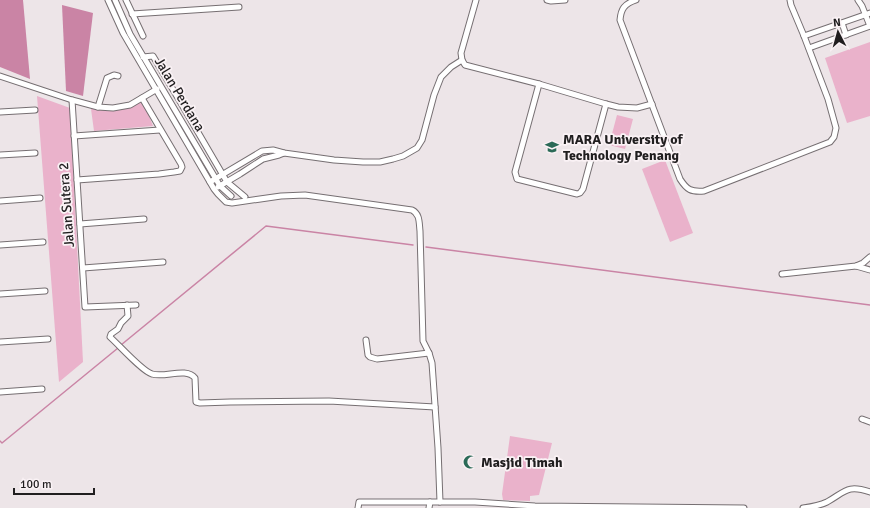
<svg xmlns="http://www.w3.org/2000/svg" width="870" height="508" font-family="Signika,sans-serif">
<style>
.green{fill:#eab2cb}
.water{fill:#ca84a5}
.lines{fill:none;stroke-linecap:round;stroke-linejoin:round}
.stream{stroke:#ca84a5;stroke-width:1.5}
.street-casing{stroke:#766f72;stroke-width:7}
.street{stroke:#fff;stroke-width:5}
.labels{text-anchor:middle;stroke-width:3.5;stroke-linejoin:round;paint-order:stroke}
.street-label{font-size:14px;fill:#201e1f;stroke:#faf2f5}
.poi-label{font-size:14px;font-weight:bold;fill:#201e1f;stroke:#faf2f5;text-anchor:start}
</style>
<rect width="100%" height="100%" fill="#ede5e8"/>
<g class="green">
<path d="M 870,42 L 870,116 L 847,123 L 825,58 Z"/>
<path d="M 37,96 L 70,108 L 83,362 L 59,382 Z"/>
<path d="M 142,98 L 153,126 L 94,131 L 91,109 L 113,108 Z"/>
<path d="M 617,115 L 633,119 L 625,149 L 609,145 Z"/>
<path d="M 665,160 L 693,233 L 670,242 L 642,169 Z"/>
<path d="M 510,436 L 552,443 L 539,495 L 530,496 L 530,501 L 503,500 L 502,494 Z"/>
</g>
<g class="water">
<path d="M 0,0 L 23,0 L 30,79 L 0,67 Z"/>
<path d="M 62,5 L 93,13 L 83,96 L 66,91 Z"/>
</g>
<g class="lines">
<g class="stream">
<path d="M 426,247 L 870,305"/>
<path d="M 121,345 L 266,226 L 413,245"/>
<path d="M 0,441 L 2,443 L 118,348"/>
</g>
<g class="street-casing">
<g id="street">
<path d="M 108,0 L 123,33 L 214,189 L 218,194 L 226,202 L 232,203 L 281,196 L 305,195 L 412,210 C 420,214 419,222 420,231 L 423,341 L 429,353 L 432,363 L 438,448 L 440,502"/>
<path d="M 115,0 L 130,34 L 220,186 L 231,196"/>
<path d="M 126,0 L 143,36"/>
<path d="M 476,0 L 461,53 L 462,60 L 465,65 L 539,84 L 606,104 L 618,107 L 637,108 L 652,104"/>
<path d="M 547,0 L 551,1 L 565,0"/>
<path d="M 636,0 C 624,4 621,9 620,20 L 680,179 C 687,190 691,192 704,191 L 830,142 L 834,137 L 836,128 L 828,99 L 804,36 L 791,5 L 790,0"/>
<path d="M 858,0 L 862,6 L 870,26"/>
<path d="M 132,14 L 239,7"/>
<path d="M 842,23 L 846,35"/>
<path d="M 804,36 L 870,13"/>
<path d="M 809,48 L 870,26"/>
<path d="M 143,57 L 153,56 L 178,98 L 227,182 L 245,197"/>
<path d="M 0,76 L 72,100 L 98,107 L 113,108 L 130,105 L 157,89"/>
<path d="M 539,84 L 515,172 L 517,179 L 577,194 L 580,193 L 583,189 L 606,104"/>
<path d="M 72,100 L 85,307 L 136,305"/>
<path d="M 98,107 L 107,78 L 114,75 L 118,76"/>
<path d="M 0,112 L 35,110"/>
<path d="M 74,136 L 160,130"/>
<path d="M 0,155 L 35,153"/>
<path d="M 77,180 L 159,174 L 174,172 L 180,171 L 182,167 L 181,164 L 142,98"/>
<path d="M 210,182 L 262,151 L 273,150 L 284,153 L 334,160 L 363,162 L 380,162 L 393,159 L 403,156 L 417,148 L 422,140 L 434,95 L 441,77 L 451,67 L 462,60"/>
<path d="M 218,187 L 240,174 L 263,159 L 279,155 L 284,153"/>
<path d="M 0,201 L 40,198"/>
<path d="M 80,224 L 144,219"/>
<path d="M 0,245 L 43,242"/>
<path d="M 856,266 L 870,270"/>
<path d="M 83,268 L 163,262"/>
<path d="M 782,274 L 856,266 L 863,263 L 870,257"/>
<path d="M 0,294 L 45,291"/>
<path d="M 127,305 L 128,316 L 121,323 L 118,329 L 111,334 L 110,337 C 119,345 143,372 152,374 C 165,378 186,367 195,378 L 196,402 L 200,403 L 230,402 L 329,401 L 435,407"/>
<path d="M 366,340 L 368,355 L 370,357 L 377,359 L 429,353"/>
<path d="M 0,342 L 48,339"/>
<path d="M 0,392 L 42,389"/>
<path d="M 862,419 L 870,422"/>
<path d="M 358,508 L 359,502 L 475,502 L 535,506 L 744,508"/>
<path d="M 429,508 L 430,502"/>
<path d="M 803,508 C 811,507 819,506 827,502 C 845,492 847,484 870,492"/>
</g>
</g>
<use href="#street" class="street"/>
</g>
<defs>
<g id="university-bare" transform="scale(1.08)"><path d="M0-5L7-2L0 1L-7-2ZM-4 1L0 2.5L4 1V4Q0 6-4 4Z" fill="#2b6a57" stroke="#faf2f5" stroke-width="2.5" paint-order="stroke"/></g>
<g id="mosque-bare" transform="scale(1.08)"><path d="M3.5-4.9A6 6 0 1 0 3.5 4.9A5 5 0 1 1 3.5-4.9Z" fill="#2b6a57" stroke="#faf2f5" stroke-width="2.5" paint-order="stroke"/></g>
</defs>
<g fill-rule="evenodd">
<use href="#university-bare" x="552" y="147"/>
<use href="#mosque-bare" x="470" y="462"/>
</g>
<g class="labels">
<g class="street-label">
<text transform="translate(180 94) rotate(59)" y="5">Jalan Perdana</text>
<text transform="translate(66 205) rotate(-94)" y="5">Jalan Sutera 2</text>
</g>
<g class="poi-label">
<text x="563" y="144">MARA University of<tspan x="563" dy="16">Technology Penang</tspan></text>
<text x="481" y="467">Masjid Timah</text>
</g>
</g>
<g transform="translate(838 32) rotate(354)" stroke="#faf2f5" stroke-width="3" paint-order="stroke">
<path d="M0-3L7 15L0 10L-7 15Z" fill="#201e1f"/>
<text y="-6" font-size="11" font-weight="bold" text-anchor="middle" fill="#201e1f">N</text>
</g>
<path d="M14 488v6h80v-6" fill="none" stroke="#201e1f" stroke-width="2"/>
<text x="20" y="488" font-size="12" fill="#201e1f" stroke="#faf2f5" stroke-width="3" paint-order="stroke">100 m</text>
</svg>
